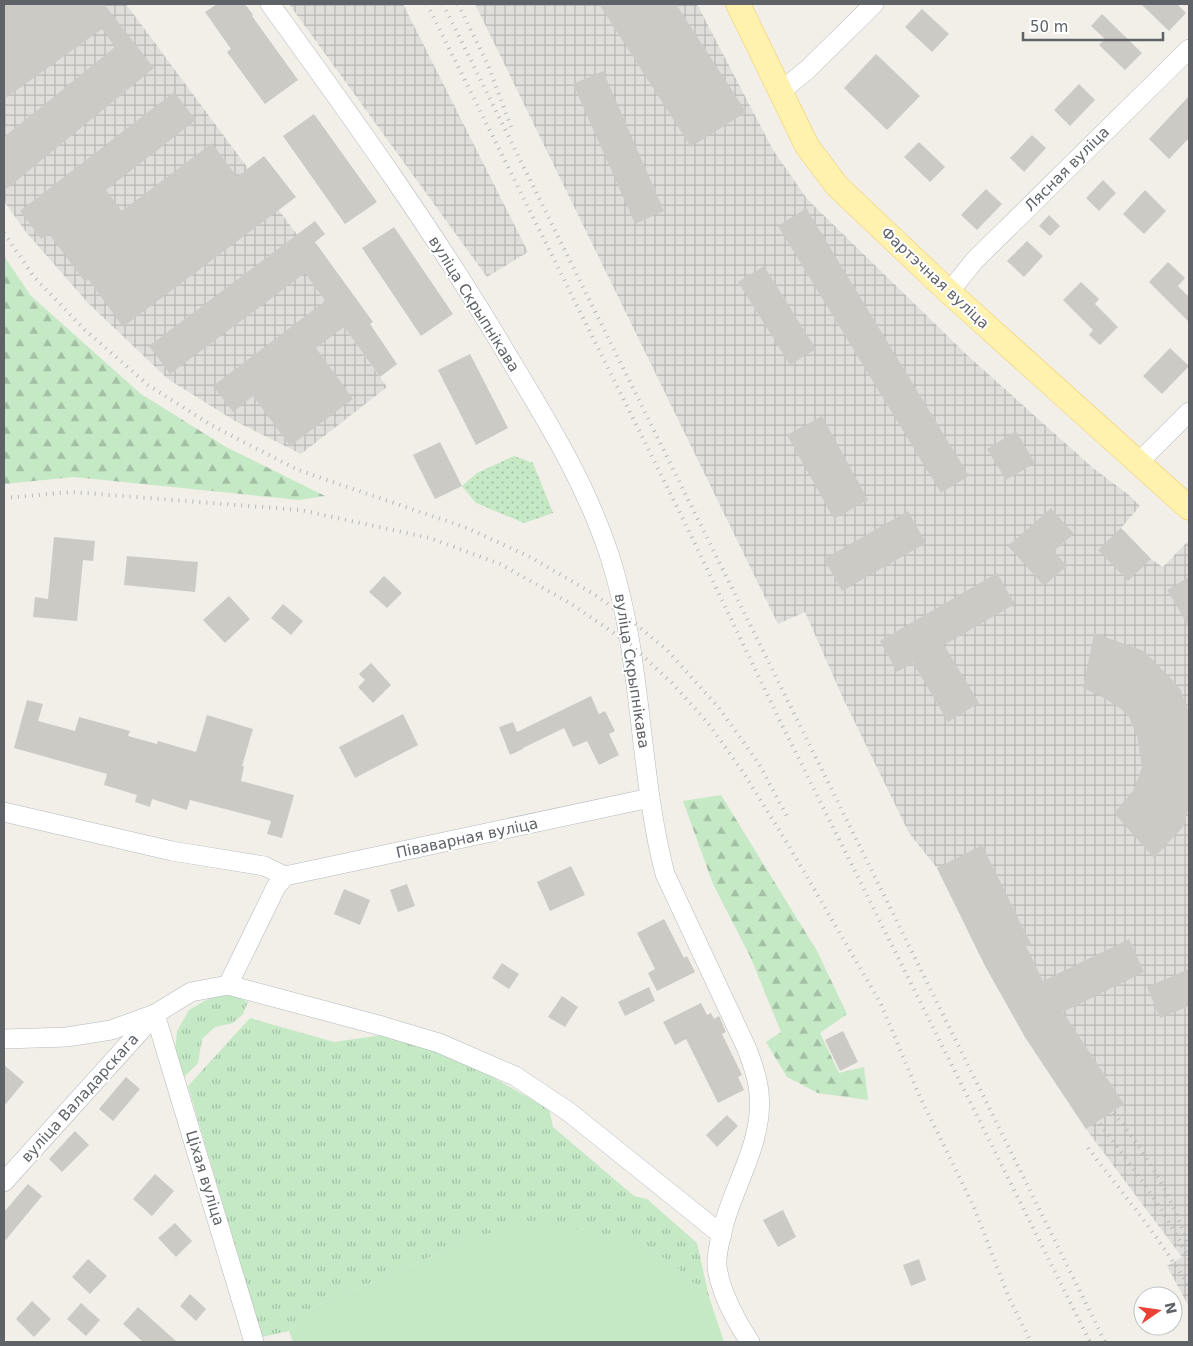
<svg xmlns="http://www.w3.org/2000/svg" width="1193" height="1346" font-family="'DejaVu Sans',sans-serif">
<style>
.industrial{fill:url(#industrial-grid)}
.grass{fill:url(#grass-tufts)}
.forest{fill:url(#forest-firs)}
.park{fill:url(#park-dots)}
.pitch{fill:#c5e8c5}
.building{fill:#cccac5}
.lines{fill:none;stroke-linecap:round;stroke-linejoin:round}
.minor-casing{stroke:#b5b8bc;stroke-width:20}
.major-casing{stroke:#f2c960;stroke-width:25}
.minor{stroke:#fff;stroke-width:19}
.major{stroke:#fff2af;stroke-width:24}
.rail{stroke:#b6b7b8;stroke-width:4;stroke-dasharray:1 6;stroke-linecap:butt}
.labels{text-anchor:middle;stroke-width:4;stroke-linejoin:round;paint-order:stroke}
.street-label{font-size:15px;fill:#5f6368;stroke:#fff}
</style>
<defs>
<pattern id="industrial-grid" width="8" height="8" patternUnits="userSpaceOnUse" patternTransform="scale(1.25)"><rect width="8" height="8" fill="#e0deda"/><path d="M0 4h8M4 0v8" fill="none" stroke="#b9b8b5"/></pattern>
<pattern id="grass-tufts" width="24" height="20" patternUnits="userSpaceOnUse" patternTransform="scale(1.25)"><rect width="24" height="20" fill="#c5e8c5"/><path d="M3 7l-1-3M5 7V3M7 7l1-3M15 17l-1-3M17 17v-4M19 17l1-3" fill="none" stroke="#a3c0a4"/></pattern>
<pattern id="forest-firs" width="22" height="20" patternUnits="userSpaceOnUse" patternTransform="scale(1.25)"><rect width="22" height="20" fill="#c5e8c5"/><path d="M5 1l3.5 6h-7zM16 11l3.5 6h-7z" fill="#a3c0a4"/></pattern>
<pattern id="park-dots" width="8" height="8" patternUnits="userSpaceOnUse" patternTransform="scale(1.25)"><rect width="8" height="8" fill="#c5e8c5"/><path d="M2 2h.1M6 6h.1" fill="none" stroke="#a3c0a4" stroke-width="1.8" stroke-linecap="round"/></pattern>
</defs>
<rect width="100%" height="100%" fill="#f1efe8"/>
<g class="industrial">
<path d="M 4,4 L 126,4 L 307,248 L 318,291 L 387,387 L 301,454 L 235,421 L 168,379 L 88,303 L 26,232 L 4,201 Z"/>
<path d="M 289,4 L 403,4 L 528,252 L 487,277 Z"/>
<path d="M 475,4 L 697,4 L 773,150 L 807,199 L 967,355 L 1093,468 L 1129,495 L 1140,506 L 1121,528 L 1151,559 L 1163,567 L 1188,541 L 1189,542 L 1189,1307 L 1167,1266 L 1182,1257 L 1086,1129 L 1025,1037 L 986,966 L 937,868 L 909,833 L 842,696 L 805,612 L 778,624 Z"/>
</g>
<g class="grass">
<path d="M 222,995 L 238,997 L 248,1002 L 243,1014 L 233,1023 L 215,1027 L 202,1039 L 198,1063 L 183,1078 L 175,1053 L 177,1031 L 189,1010 L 206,1000 Z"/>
<path d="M 250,1018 L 334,1042 L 383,1035 L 462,1060 L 549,1109 L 553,1127 L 634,1196 L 647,1199 L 697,1243 L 709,1297 L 677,1268 L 641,1241 L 469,1239 L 400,1271 L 315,1306 L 289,1331 L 262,1337 L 188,1086 Z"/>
</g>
<g class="forest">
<path d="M 4,256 L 31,296 L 141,394 L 226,447 L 325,496 L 299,500 L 74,477 L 4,484 Z"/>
<path d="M 721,795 L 817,951 L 847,1014 L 820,1033 L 839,1073 L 864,1067 L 868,1100 L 818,1093 L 787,1077 L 766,1042 L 781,1032 L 750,956 L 713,884 L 683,801 Z"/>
</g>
<path class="park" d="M 514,456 L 533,463 L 553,513 L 524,523 L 476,503 L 462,486 L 477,473 Z"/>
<path class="pitch" d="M 530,1221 L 641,1241 L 677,1268 L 709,1297 L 724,1342 L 293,1342 L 289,1331 L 315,1306 L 400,1271 L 469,1239 Z"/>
<g class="building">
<path d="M 4,4 L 104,4 L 154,68 L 4,191 L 4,137 L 115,47 L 102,29 L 4,99 Z"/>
<path d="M 217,4 L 245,4 L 253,15 L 252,16 L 298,80 L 265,104 L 227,52 L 231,49 L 205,12 Z"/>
<path d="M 599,4 L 676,4 L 746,112 L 691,147 Z"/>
<path d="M 1141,4 L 1177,4 L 1186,13 L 1169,31 Z"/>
<path d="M 922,9 L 949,34 L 932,52 L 905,27 Z"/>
<path d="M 1102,14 L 1142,53 L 1125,70 L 1099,45 L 1105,39 L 1091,26 Z"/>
<path d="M 876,54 L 920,96 L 887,130 L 844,88 Z"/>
<path d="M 603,71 L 664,211 L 635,224 L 573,84 Z"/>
<path d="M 1079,84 L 1095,100 L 1070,126 L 1054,110 Z"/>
<path d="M 174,92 L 196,120 L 106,190 L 122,211 L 212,143 L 237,177 L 264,156 L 296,197 L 123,327 L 88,279 L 85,282 L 49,234 L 41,239 L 20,211 Z"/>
<path d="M 1189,96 L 1189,138 L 1169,159 L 1149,139 Z"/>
<path d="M 314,114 L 377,202 L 345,224 L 283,136 Z"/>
<path d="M 1032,135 L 1046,148 L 1024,172 L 1010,158 Z"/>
<path d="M 919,142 L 945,167 L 930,182 L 904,157 Z"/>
<path d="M 1103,180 L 1116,193 L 1099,211 L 1086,198 Z"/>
<path d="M 986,189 L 1002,204 L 977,230 L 961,215 Z"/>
<path d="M 1145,190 L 1166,211 L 1144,234 L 1123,214 Z"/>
<path d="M 806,208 L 969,476 L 941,493 L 778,226 Z"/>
<path d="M 1049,215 L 1060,226 L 1050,236 L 1039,226 Z"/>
<path d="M 315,221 L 325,234 L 315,242 L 373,322 L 370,324 L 397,364 L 380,377 L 344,327 L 316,348 L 353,399 L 290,446 L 253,396 L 233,412 L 213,386 L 325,301 L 305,273 L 170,374 L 149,346 Z"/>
<path d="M 394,227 L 453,314 L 421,336 L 362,248 Z"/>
<path d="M 1027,241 L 1043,256 L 1024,277 L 1007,261 Z"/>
<path d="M 1168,262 L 1185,278 L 1178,286 L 1189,297 L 1189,322 L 1149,282 Z"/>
<path d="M 764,266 L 816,349 L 790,365 L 738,282 Z"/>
<path d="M 1081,282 L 1099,299 L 1095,304 L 1118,327 L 1100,345 L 1089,335 L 1093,330 L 1063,300 Z"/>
<path d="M 1170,348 L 1189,366 L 1162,394 L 1143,376 Z"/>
<path d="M 470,354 L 508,428 L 476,445 L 438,370 Z"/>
<path d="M 822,416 L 868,500 L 834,519 L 787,435 Z"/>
<path d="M 1016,431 L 1035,463 L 1006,480 L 987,449 Z"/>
<path d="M 440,442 L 462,486 L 435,499 L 413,455 Z"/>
<path d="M 1051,508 L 1074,534 L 1054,551 L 1067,566 L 1044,586 L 1008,546 Z"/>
<path d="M 908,511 L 926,543 L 842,591 L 824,559 Z"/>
<path d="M 1121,528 L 1151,559 L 1128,581 L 1098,550 Z"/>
<path d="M 54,537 L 95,541 L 93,561 L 83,560 L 77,621 L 33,617 L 35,597 L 48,599 Z"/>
<path d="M 127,556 L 198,562 L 195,592 L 124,585 Z"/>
<path d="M 997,573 L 1015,604 L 944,645 L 979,703 L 948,722 L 913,663 L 897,672 L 880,641 Z"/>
<path d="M 384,576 L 402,593 L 387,608 L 369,592 Z"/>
<path d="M 1189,577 L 1189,627 L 1167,590 Z"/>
<path d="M 229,596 L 250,619 L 225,643 L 203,620 Z"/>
<path d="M 283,604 L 303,621 L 291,635 L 271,618 Z"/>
<path d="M 1094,633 L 1144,651 L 1180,688 L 1189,713 L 1189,806 L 1183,827 L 1154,858 L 1114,813 L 1133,791 L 1142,768 L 1137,736 L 1127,713 L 1104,698 L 1083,688 Z"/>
<path d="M 371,663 L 391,685 L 373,703 L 358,687 L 365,680 L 359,674 Z"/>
<path d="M 591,696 L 599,714 L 605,711 L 615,731 L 609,734 L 619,755 L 599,765 L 587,741 L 573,747 L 564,728 L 523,748 L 523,749 L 510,755 L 499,727 L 513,722 L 517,732 Z"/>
<path d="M 27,700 L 43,704 L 38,721 L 75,731 L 79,717 L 130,731 L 128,736 L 157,744 L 158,741 L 196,752 L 207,715 L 253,729 L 242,766 L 244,766 L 241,781 L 294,795 L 282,838 L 267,834 L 271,821 L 190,800 L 187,810 L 152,799 L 150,807 L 135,802 L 137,795 L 104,785 L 107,774 L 14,748 Z"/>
<path d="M 403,714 L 418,745 L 355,778 L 339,747 Z"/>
<path d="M 982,845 L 1031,944 L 1026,946 L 1043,981 L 1129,939 L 1144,972 L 1063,1012 L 1124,1104 L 1086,1129 L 1025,1037 L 985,966 L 937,868 Z"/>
<path d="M 571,866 L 585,895 L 550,911 L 537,882 Z"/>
<path d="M 407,884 L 415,906 L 398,912 L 390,890 Z"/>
<path d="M 344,889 L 370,900 L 360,925 L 334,914 Z"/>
<path d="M 664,919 L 684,958 L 687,956 L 695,972 L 657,991 L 648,973 L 655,969 L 637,933 Z"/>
<path d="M 502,963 L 519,974 L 509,989 L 492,978 Z"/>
<path d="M 1189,969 L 1189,1006 L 1160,1018 L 1147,987 Z"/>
<path d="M 649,987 L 655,1001 L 625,1016 L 618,1002 Z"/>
<path d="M 562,996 L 578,1007 L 565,1027 L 548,1017 Z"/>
<path d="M 701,1003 L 707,1015 L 711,1013 L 714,1019 L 719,1016 L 726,1032 L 722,1034 L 742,1075 L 738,1077 L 744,1090 L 718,1103 L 686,1039 L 675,1045 L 663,1022 Z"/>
<path d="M 843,1031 L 858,1062 L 840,1071 L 825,1040 Z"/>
<path d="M 4,1065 L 24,1082 L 4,1106 Z"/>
<path d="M 126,1077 L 140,1089 L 113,1121 L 99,1109 Z"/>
<path d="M 727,1115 L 738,1126 L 717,1147 L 706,1135 Z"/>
<path d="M 75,1131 L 89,1145 L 62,1172 L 49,1159 Z"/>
<path d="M 155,1174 L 174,1191 L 152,1216 L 133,1199 Z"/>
<path d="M 28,1184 L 42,1196 L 4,1242 L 4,1212 Z"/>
<path d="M 783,1210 L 796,1237 L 778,1247 L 763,1220 Z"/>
<path d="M 175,1223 L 192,1241 L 176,1257 L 158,1238 Z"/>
<path d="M 88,1259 L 107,1276 L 90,1294 L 72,1277 Z"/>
<path d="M 919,1259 L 926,1280 L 911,1286 L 903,1265 Z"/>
<path d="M 190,1294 L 206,1309 L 196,1321 L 180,1306 Z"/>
<path d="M 32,1301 L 51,1319 L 34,1337 L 16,1319 Z"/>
<path d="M 81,1303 L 100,1320 L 86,1336 L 67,1319 Z"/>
<path d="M 138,1307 L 177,1342 L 143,1342 L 123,1324 Z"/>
</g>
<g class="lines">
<g class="minor-casing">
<g id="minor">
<path d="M 270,4 C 354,120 438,237 511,361 C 549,424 587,486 610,557 C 643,660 638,770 665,874 L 747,1049 C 752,1063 758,1077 759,1093 C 764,1139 736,1181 724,1224 C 721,1237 716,1252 717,1266 C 720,1291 736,1321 750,1342"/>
<path d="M 781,91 L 807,70 L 874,4"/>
<path d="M 949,292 L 975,260 L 1189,49"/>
<path d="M 1138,463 L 1189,412"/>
<path d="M 4,812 L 172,851 L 264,866 L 285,876 L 650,798"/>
<path d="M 228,985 L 382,1026 L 439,1043 L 515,1076 L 569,1112 L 722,1235"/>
<path d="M 155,1014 L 254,1342"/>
<path d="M 4,1039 L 67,1037 L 111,1030 L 155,1014 L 191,992 L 228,985 L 276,887 L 285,876"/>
<path d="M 4,1182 L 153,1017"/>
</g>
</g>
<g class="major-casing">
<path id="major" d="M 738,4 L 807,146 L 837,186 L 949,292 L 1189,508"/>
</g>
<use href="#minor" class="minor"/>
<use href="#major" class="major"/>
<g class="rail">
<path d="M 427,4 L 684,521 L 780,721 L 1090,1342"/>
<path d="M 443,4 L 1105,1342"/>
<path d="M 458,4 L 488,65 L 511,127"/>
<path d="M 4,233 L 34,277 L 85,330 L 148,385 L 211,425 L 298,470 L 467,528 L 530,557 L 592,593 L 627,617 L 667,650 L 719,708 L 759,764 L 789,820"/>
<path d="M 4,498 L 72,492 L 300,510 L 430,538 L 500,564 L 570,603 L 631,645 L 672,683 L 708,723 L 743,772 L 789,846 L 881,1004 L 919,1095 L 974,1207 L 1009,1298 L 1031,1342"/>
<path d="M 1114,1113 C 1147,1156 1170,1191 1187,1243"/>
<path d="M 1100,1124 C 1132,1167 1166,1211 1189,1259"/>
<path d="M 1088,1148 C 1123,1194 1160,1238 1189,1287"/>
</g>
</g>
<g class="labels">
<g class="street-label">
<text transform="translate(1067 169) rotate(-45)" y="5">Лясная вуліца</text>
<text transform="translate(935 278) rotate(43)" y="5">Фартэчная вуліца</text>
<text transform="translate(474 304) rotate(58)" y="5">вуліца Скрыпнікава</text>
<text transform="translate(632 671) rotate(81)" y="5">вуліца Скрыпнікава</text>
<text transform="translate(467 838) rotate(-12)" y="5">Піваварная вуліца</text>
<text transform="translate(80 1098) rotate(-48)" y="5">вуліца Валадарскага</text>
<text transform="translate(205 1178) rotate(73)" y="5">Ціхая вуліца</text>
</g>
</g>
<rect width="1193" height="1346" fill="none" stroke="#5f6368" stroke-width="10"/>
<g transform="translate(1158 1311) rotate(77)"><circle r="24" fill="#ffffff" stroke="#bfc1c3"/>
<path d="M0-4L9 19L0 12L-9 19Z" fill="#ea4335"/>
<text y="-8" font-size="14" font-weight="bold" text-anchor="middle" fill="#5f6368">N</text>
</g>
<path d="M1023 32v8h140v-8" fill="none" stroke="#5f6368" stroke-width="2.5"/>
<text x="1030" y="32" font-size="15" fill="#5f6368" stroke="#ffffff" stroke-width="4" paint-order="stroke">50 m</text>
</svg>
